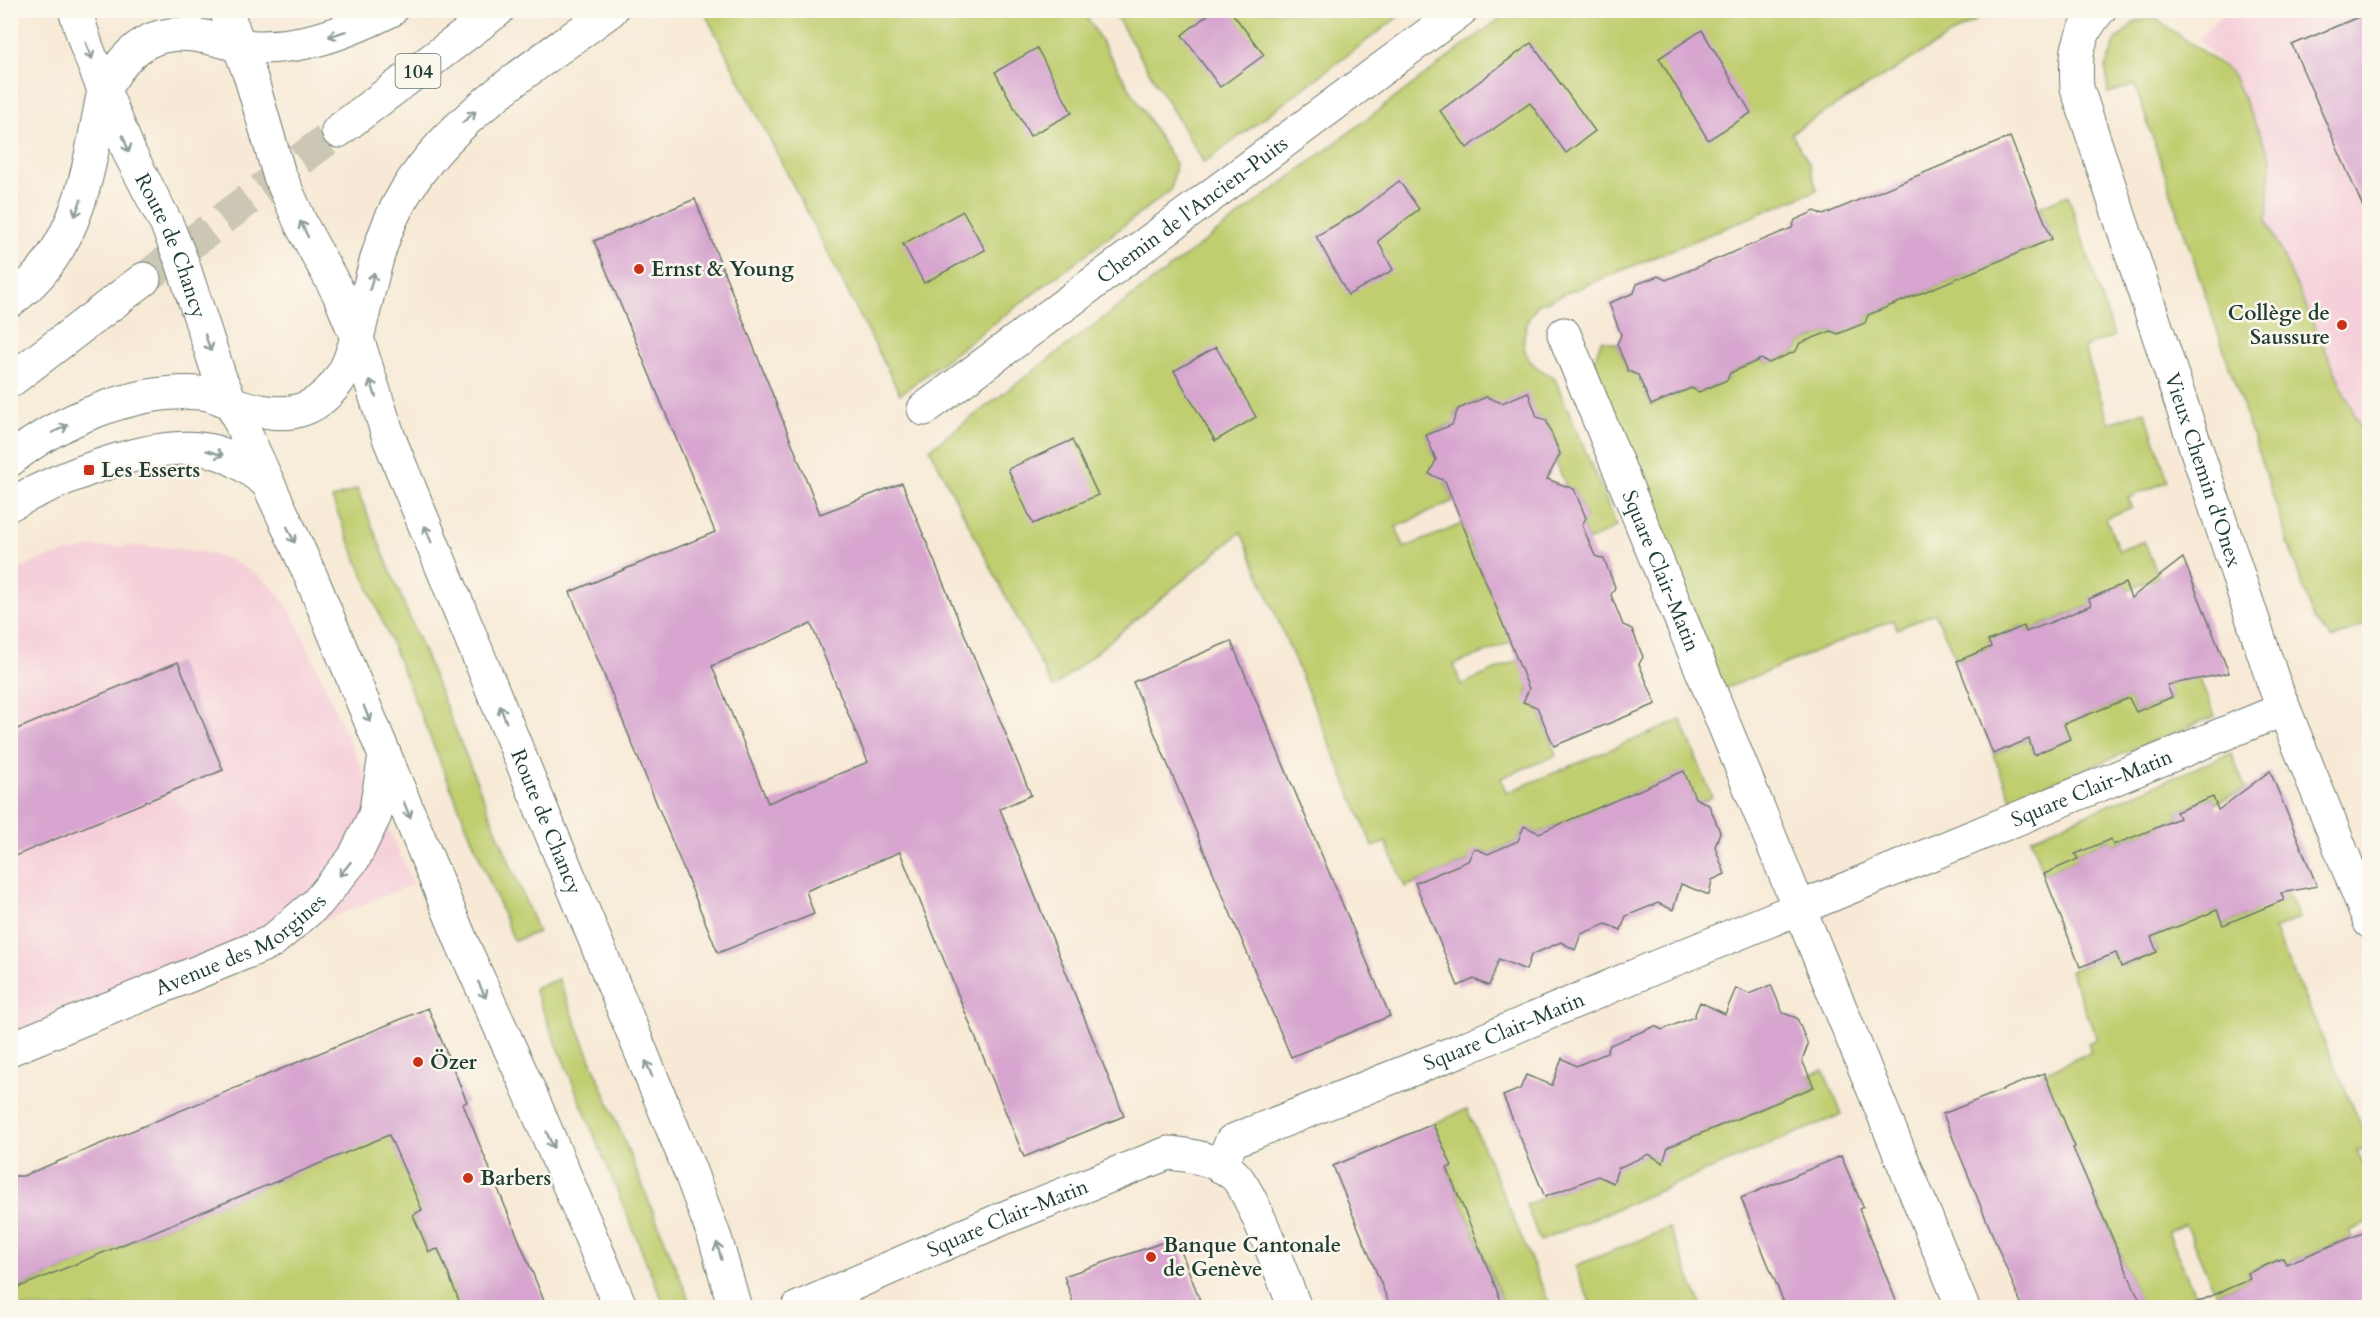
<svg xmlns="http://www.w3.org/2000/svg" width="2380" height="1318" font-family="Cardo,serif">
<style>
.built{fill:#f5cfd9}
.green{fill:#c0ce70;stroke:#708652;stroke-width:1.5}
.building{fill:#d7a5cf;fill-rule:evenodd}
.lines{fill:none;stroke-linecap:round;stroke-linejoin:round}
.primary-tunnel{stroke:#ccc7b5;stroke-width:33;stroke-dasharray:33 16;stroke-linecap:butt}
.street-casing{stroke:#6b796c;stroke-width:35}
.secondary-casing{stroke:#6b796c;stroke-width:35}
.primary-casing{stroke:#6b796c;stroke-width:35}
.street{stroke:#fff;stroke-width:33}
.secondary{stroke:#fff;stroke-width:33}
.primary{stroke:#fff;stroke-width:33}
.oneway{stroke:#8f9e9a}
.poi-dot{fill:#c8321e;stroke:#fbf7ec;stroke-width:2}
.labels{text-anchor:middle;stroke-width:5;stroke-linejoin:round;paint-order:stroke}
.shield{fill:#fbf7ec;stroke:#61756b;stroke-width:1.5}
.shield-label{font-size:20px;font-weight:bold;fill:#1f3d34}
.street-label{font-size:21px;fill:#1f3d34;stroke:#fbf7ec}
.poi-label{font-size:21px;font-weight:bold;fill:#1f3d34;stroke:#fbf7ec;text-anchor:start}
</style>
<rect width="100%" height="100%" fill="#fbf7ec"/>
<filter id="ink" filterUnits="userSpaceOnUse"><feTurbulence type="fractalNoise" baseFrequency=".0167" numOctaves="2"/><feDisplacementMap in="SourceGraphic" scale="12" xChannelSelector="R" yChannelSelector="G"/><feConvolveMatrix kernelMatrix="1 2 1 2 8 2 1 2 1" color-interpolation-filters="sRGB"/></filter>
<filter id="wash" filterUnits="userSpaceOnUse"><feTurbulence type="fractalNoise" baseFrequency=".008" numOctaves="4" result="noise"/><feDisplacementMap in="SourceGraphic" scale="24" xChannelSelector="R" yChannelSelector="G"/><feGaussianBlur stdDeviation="1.35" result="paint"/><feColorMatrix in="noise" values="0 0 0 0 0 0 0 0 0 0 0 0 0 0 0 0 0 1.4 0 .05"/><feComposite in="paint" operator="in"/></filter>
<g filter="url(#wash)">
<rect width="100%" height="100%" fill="#f7e9d5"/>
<g class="built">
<path d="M 2225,11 L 2369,11 L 2369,435 L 2361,429 L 2267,221 L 2271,158 L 2231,72 L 2198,40 Z"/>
<path d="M 133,546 L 174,548 L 206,553 L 230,560 L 256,574 L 274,589 L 293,614 L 413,884 L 11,1049 L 10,572 L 52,556 L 89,548 Z"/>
</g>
<g class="green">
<path d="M 704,11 L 1083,11 L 1176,165 L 1171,190 L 900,394 Z"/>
<path d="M 1113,11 L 1406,11 L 1204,163 Z"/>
<path d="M 1510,11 L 1990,11 L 1791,133 L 1809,163 L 1817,190 L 1538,305 C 1525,320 1516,348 1533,364 C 1538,369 1547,373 1554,377 L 1617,526 L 1589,541 L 1582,525 L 1586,518 L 1574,489 L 1566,486 L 1556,462 L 1560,454 L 1546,420 L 1537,417 L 1527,393 L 1496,406 L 1494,400 L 1486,397 L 1458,409 L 1455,416 L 1457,422 L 1426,435 L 1453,501 L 1396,527 L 1404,548 L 1462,524 L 1511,642 L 1454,665 L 1461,685 L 1518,660 L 1529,687 L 1526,696 L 1530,704 L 1537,707 L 1557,755 L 1501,778 L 1506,793 L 1681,720 L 1712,797 L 1697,804 L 1683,772 L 1539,833 L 1530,829 L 1521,833 L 1518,841 L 1488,854 L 1480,850 L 1472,854 L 1468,861 L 1405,887 L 1386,842 L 1373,847 L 1241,532 L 1053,688 L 930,449 Z"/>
<path d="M 2155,18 L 2231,72 L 2271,158 L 2267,221 L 2361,429 L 2369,435 L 2369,622 L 2332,639 L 2314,619 L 2135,85 L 2108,93 L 2106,66 L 2116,40 L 2136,21 Z"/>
<path d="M 2068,195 L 2114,336 L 2084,347 L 2109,423 L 2145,411 L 2168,481 L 2128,498 L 2132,507 L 2106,518 L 2119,551 L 2144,541 L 2159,577 L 2128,590 L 2125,584 L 2089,599 L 2091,605 L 2026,632 L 2023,626 L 1989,641 L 1991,647 L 1957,661 L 1935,613 L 1897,629 L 1893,620 L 1724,689 L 1594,363 L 1601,340 L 1617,344 L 1628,371 L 1635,374 L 1641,372 L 1647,386 L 1645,391 L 1651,405 L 1691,388 L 1699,392 L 1727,380 L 1730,373 L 1761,359 L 1769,363 L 1796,351 L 1800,343 L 1831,331 L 1838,334 L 1865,323 L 1868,315 L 2052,239 L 2039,207 Z"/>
<path d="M 357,489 L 538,932 L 514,941 L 332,499 Z"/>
<path d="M 2196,670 L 2215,716 L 2011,799 L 1993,754 L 2029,739 L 2034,754 L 2070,739 L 2064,724 L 2129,698 L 2136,712 L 2172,698 L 2166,683 Z"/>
<path d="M 2231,753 L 2246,790 L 2215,803 L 2212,797 L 2177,812 L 2179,818 L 2113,845 L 2110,839 L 2076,853 L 2078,859 L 2044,874 L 2031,838 Z"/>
<path d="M 2284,883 L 2299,918 L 2274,929 L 2369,1143 L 2369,1149 L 2357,1150 L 2369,1180 L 2369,1223 L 2349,1231 L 2352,1237 L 2286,1264 L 2283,1258 L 2248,1273 L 2250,1279 L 2216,1294 L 2185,1224 L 2168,1232 L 2200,1307 L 2142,1307 L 2044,1073 L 2091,1052 L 2088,1043 L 2097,1039 L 2070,971 L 2116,953 L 2122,967 L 2157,952 L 2151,937 L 2217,910 L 2224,925 L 2259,910 Z"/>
<path d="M 558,979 L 692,1307 L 665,1307 L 534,989 Z"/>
<path d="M 1823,1070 L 1842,1114 L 1540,1241 L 1526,1205 L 1649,1154 L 1656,1159 L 1665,1155 L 1668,1147 L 1814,1087 L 1809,1075 Z"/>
<path d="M 1467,1109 L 1551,1307 L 1505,1307 L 1447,1168 L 1451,1166 L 1433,1124 Z"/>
<path d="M 389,1134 L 422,1210 L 413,1215 L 428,1252 L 438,1249 L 462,1307 L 11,1308 L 11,1291 Z"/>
<path d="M 1669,1228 L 1702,1307 L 1592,1307 L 1575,1266 Z"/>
</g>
<g id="blocks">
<g class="building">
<path d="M 1214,10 L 1230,10 L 1264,55 L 1220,87 L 1182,35 Z"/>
<path d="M 2370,12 L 2370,223 L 2292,45 Z"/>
<path d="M 1702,30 L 1751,113 L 1708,140 L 1659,58 Z"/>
<path d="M 1531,43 L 1595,131 L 1566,153 L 1530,103 L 1467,148 L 1440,111 Z"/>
<path d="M 1037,48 L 1072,113 L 1030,136 L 995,72 Z"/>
<path d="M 2010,137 L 2052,239 L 1868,315 L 1865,323 L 1838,334 L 1831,331 L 1800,343 L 1796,351 L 1769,363 L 1761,359 L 1730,373 L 1727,380 L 1699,392 L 1691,388 L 1651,405 L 1638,375 L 1628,371 L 1617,344 L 1621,335 L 1609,303 L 1634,293 L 1637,284 L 1658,276 L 1666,280 L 1792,228 L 1795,220 L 1815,211 L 1823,215 Z"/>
<path d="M 1399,181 L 1419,209 L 1378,241 L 1393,270 L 1348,295 L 1316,236 L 1360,211 Z"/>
<path d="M 695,199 L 820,514 L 902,483 L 1031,795 L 1000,809 L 1124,1116 L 1024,1157 L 900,852 L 806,891 L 814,914 L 718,953 L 570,592 L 715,532 L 594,241 ZM 811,624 L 868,762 L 768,803 L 712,666 Z"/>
<path d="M 963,211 L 985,250 L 924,283 L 903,244 Z"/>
<path d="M 1216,347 L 1256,417 L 1215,441 L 1174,371 Z"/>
<path d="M 1528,392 L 1537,417 L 1546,420 L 1560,454 L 1547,479 L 1574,489 L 1586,518 L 1582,525 L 1595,556 L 1604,559 L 1615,587 L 1611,595 L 1623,625 L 1632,629 L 1643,657 L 1639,664 L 1656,704 L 1554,746 L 1537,707 L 1523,702 L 1529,689 L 1445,481 L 1429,474 L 1436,460 L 1426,435 L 1452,425 L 1458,409 L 1486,397 L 1502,403 Z"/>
<path d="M 1072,440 L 1098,495 L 1033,524 L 1008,469 Z"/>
<path d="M 2183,558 L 2229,673 L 2167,685 L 2172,697 L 2136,712 L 2129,698 L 2097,711 L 2064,724 L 2070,739 L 2034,755 L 2029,739 L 1993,754 L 1957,661 L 1991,647 L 1988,641 L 2024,626 L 2026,632 L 2059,619 L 2091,605 L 2089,599 L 2125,583 L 2131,598 Z"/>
<path d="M 1231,641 L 1390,1016 L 1291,1057 L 1133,682 Z"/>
<path d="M 178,662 L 223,770 L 10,858 L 10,732 Z"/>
<path d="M 1684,771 L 1695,798 L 1709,805 L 1720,832 L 1715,847 L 1725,874 L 1712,880 L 1709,895 L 1681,884 L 1673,910 L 1658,903 L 1626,916 L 1621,930 L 1606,924 L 1581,934 L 1575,950 L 1561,942 L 1531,955 L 1526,970 L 1499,959 L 1489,986 L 1474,979 L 1458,986 L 1415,883 L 1468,861 L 1474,848 L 1488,854 L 1518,841 L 1524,826 L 1539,833 Z"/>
<path d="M 2270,771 L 2317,886 L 2281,893 L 2284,900 L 2223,925 L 2217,910 L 2184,924 L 2151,937 L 2157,952 L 2121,967 L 2116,953 L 2080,967 L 2044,874 L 2078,859 L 2075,854 L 2111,839 L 2113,845 L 2146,832 L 2179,818 L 2176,812 L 2213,797 L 2218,810 Z"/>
<path d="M 1771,985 L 1783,1013 L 1797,1018 L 1808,1045 L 1802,1060 L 1814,1087 L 1668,1147 L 1663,1163 L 1649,1154 L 1618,1168 L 1613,1183 L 1598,1176 L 1545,1197 L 1503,1096 L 1520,1089 L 1526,1075 L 1552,1085 L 1562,1058 L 1576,1066 L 1607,1053 L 1610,1045 L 1655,1026 L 1662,1030 L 1694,1017 L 1700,1002 L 1725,1014 L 1736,988 L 1749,994 Z"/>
<path d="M 428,1008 L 467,1102 L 463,1104 L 547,1308 L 462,1308 L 438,1249 L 429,1252 L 413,1215 L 422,1210 L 389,1135 L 10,1291 L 10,1176 L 23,1176 Z"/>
<path d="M 2044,1073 L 2075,1147 L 2073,1148 L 2143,1308 L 2023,1308 L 2007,1270 L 1943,1114 Z"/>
<path d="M 1433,1124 L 1452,1166 L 1447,1168 L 1504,1308 L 1391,1308 L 1333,1166 Z"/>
<path d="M 1841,1156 L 1863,1207 L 1859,1209 L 1899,1308 L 1786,1308 L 1741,1198 Z"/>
<path d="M 2370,1230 L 2370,1308 L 2184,1308 L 2250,1279 L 2248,1273 L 2283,1258 L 2286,1264 Z"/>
<path d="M 1176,1238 L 1203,1308 L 1075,1308 L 1064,1276 Z"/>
</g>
</g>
</g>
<g filter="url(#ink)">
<use href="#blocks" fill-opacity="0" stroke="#6b796c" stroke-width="1.5"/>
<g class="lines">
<path class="primary-tunnel" d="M 144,279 L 338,131"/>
<g class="street-casing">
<g id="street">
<path id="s1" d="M 2099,10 C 2076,36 2075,56 2077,88 L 2274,684 L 2370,922"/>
<path id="s2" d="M 1564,334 L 1963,1308"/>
<path id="s3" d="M 924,409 L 1461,10"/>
<path id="s4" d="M 1220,1166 L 1232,1141 L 1463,1049 L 1656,967 L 2284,709"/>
<path id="s5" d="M 798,1308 L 1004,1218 L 1168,1153 C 1192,1155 1214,1159 1233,1174 C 1251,1188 1284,1281 1295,1308"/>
</g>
</g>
<g class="secondary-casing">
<g id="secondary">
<path id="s6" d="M 75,10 L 87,48 L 130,154 L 167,225 L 182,262 L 220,378 L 312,579 L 463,945 L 527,1086 L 621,1308"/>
<path id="s7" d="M 226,10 L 251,78 L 279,174 L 302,226 L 339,294 L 357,338 L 389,438 L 690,1171 L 716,1241 L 735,1308"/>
<path d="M 104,90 C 140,26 175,26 240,46"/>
<path d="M 231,403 C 279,419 315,420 344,372 C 350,362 353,349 357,338"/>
<path id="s8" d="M 10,1049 L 271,942 L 317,903 L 354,858 L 375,815 L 385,756"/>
</g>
</g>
<g class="primary-casing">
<g id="primary">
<path d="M 240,46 C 297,51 341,35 391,10"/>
<path d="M 338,131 L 498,10"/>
<path d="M 10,301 C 81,250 88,168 104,90"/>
<path d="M 357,338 C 368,297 375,253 393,215 C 436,124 533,69 611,10"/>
<path d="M 10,381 L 144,279"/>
<path d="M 10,460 C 60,419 135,389 200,393 C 211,393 222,399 231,403"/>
<path d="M 10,504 C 61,478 159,435 216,452 C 235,458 251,470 267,482"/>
</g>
</g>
<use href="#street" class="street"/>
<use href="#secondary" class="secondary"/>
<use href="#primary" class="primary"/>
</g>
<defs><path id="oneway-shaft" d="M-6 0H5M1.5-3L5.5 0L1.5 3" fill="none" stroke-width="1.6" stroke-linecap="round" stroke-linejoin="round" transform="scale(1.5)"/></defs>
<g class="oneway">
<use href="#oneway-shaft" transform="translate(337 34) rotate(162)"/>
<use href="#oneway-shaft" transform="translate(89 51) rotate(69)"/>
<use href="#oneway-shaft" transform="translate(469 117) rotate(-41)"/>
<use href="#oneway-shaft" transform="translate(126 144) rotate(69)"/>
<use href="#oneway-shaft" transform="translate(78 208) rotate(111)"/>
<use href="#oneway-shaft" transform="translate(304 229) rotate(-117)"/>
<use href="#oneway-shaft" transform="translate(372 281) rotate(-76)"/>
<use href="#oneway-shaft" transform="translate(208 343) rotate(71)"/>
<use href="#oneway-shaft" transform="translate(373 388) rotate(-108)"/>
<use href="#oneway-shaft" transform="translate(60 429) rotate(-26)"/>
<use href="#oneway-shaft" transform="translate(215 453) rotate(16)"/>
<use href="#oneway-shaft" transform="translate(428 534) rotate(-112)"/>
<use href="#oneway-shaft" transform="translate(291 535) rotate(65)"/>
<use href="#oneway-shaft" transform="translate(367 714) rotate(68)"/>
<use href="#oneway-shaft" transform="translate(503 714) rotate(-112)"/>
<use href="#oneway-shaft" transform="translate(407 810) rotate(68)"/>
<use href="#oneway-shaft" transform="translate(345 869) rotate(129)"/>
<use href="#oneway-shaft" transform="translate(482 990) rotate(65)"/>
<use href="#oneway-shaft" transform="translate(649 1069) rotate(-112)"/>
<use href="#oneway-shaft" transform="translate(550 1140) rotate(67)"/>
<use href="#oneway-shaft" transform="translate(719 1251) rotate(-106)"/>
</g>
</g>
<g class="poi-dot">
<circle cx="639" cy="269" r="6"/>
<circle cx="2342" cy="325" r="6"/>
<rect x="83" y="464" width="12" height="12" rx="3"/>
<circle cx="418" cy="1062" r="6"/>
<circle cx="468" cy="1178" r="6"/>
<circle cx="1151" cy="1257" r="6"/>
</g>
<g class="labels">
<rect class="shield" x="395.5" y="54" width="45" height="34" rx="4.5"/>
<g class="shield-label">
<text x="418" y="78">104</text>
</g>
<g class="street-label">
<text dy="7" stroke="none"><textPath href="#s3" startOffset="334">Chemin de l'Ancien-Puits</textPath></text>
<text dy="7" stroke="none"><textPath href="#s6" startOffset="255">Route de Chancy</textPath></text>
<text dy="7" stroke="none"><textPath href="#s1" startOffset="486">Vieux Chemin d'Onex</textPath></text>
<text dy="7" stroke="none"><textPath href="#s2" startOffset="256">Square Clair-Matin</textPath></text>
<text dy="7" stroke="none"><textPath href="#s4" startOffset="957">Square Clair-Matin</textPath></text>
<text dy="7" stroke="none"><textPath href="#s7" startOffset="874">Route de Chancy</textPath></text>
<text dy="7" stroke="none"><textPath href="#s8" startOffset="254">Avenue des Morgines</textPath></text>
<text dy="7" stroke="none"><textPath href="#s4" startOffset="321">Square Clair-Matin</textPath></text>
<text dy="7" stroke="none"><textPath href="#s5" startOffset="228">Square Clair-Matin</textPath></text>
</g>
<g class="poi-label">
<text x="651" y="276">Ernst &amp; Young</text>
<text x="2330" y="320" text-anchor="end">Collège de<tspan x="2330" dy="24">Saussure</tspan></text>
<text x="101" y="477">Les Esserts</text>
<text x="430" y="1069">Özer</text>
<text x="480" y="1185">Barbers</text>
<text x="1163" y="1252">Banque Cantonale<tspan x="1163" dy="24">de Genève</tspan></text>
</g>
</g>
<rect width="2380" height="1318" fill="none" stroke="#fbf7ec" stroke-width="36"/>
</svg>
